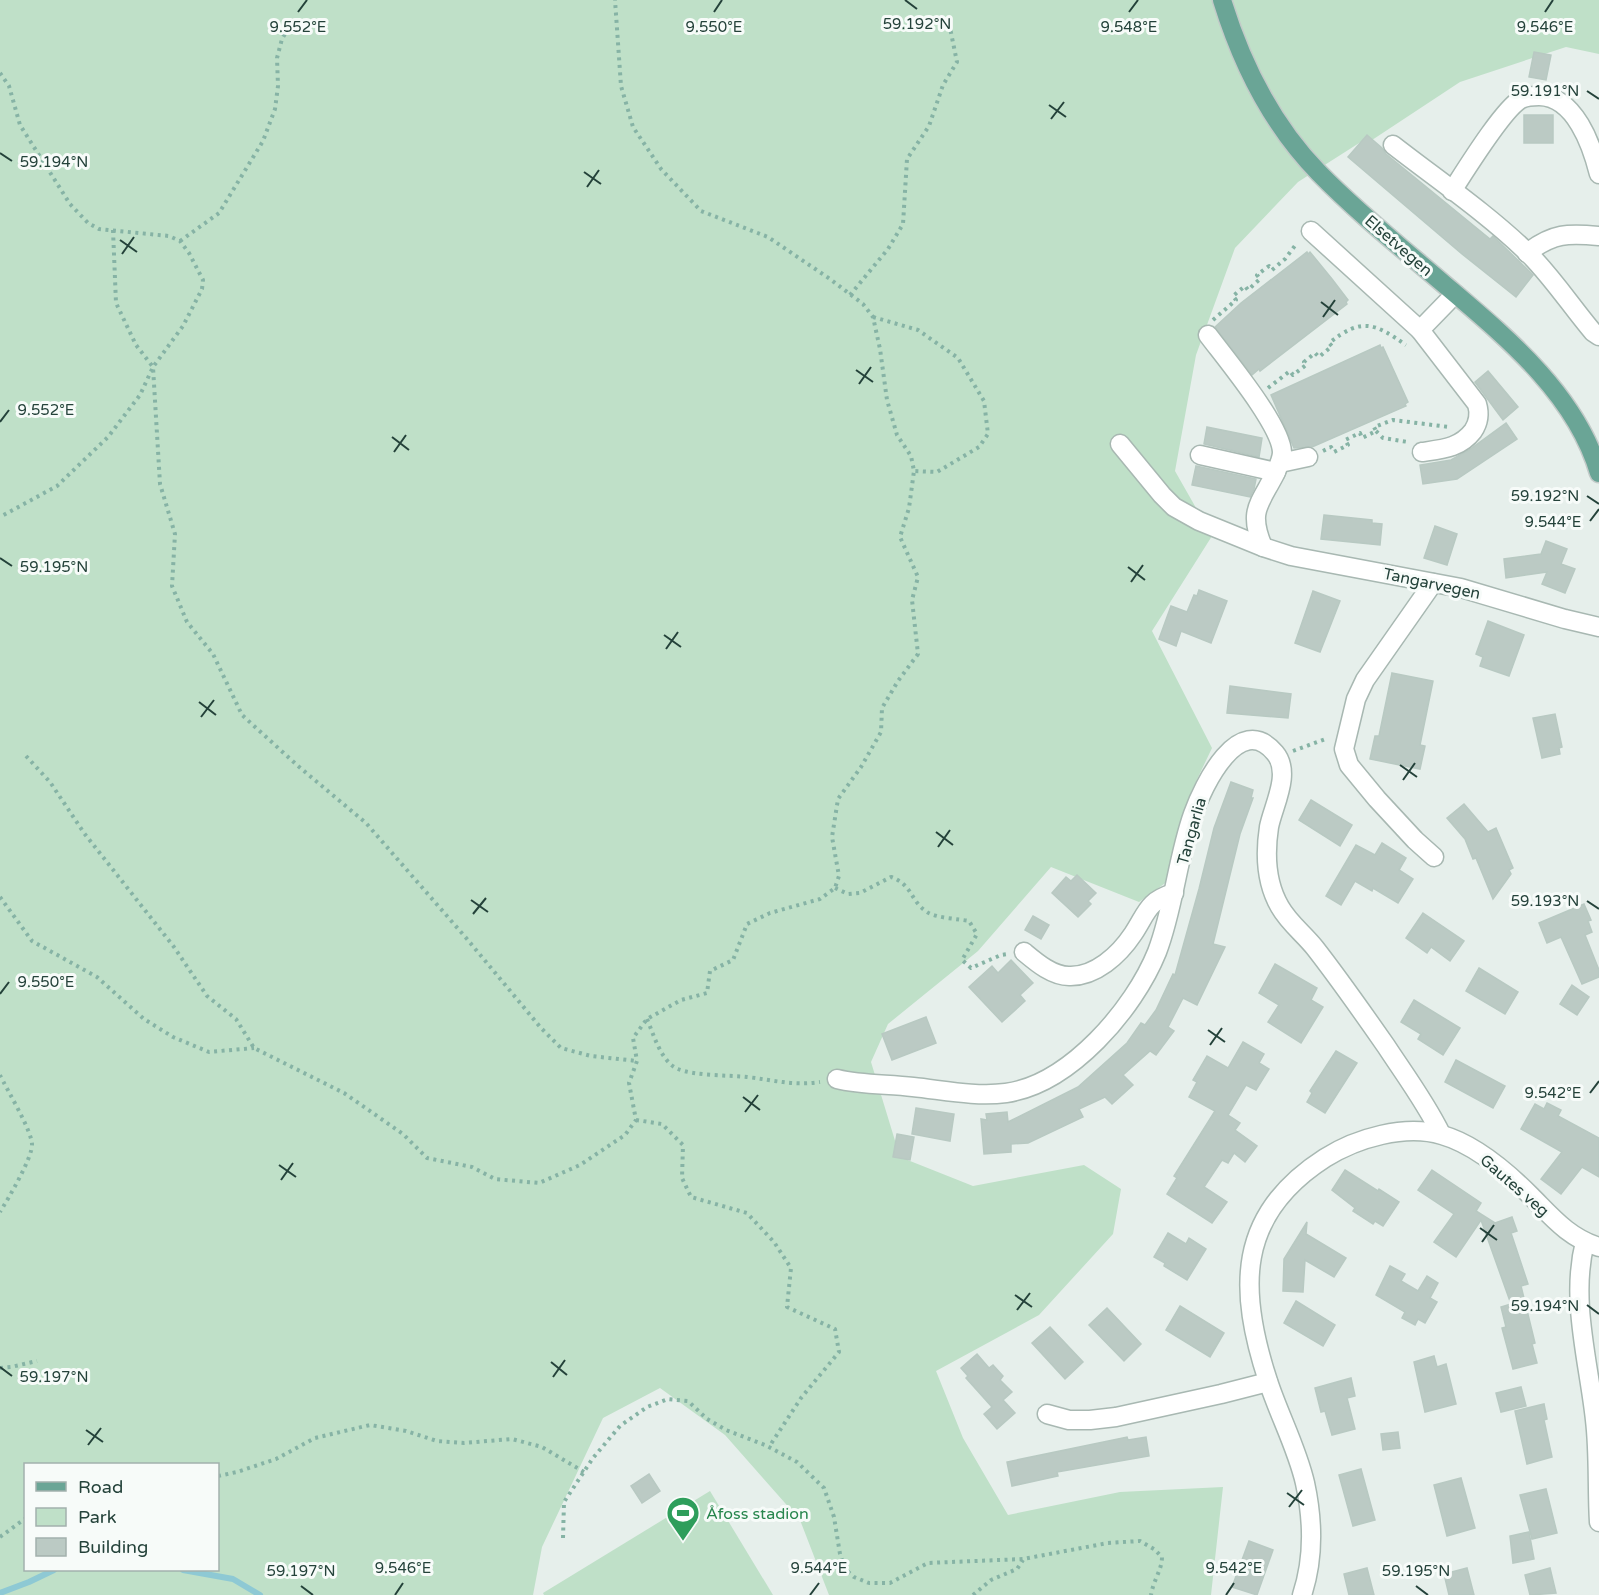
<svg xmlns="http://www.w3.org/2000/svg" width="1599" height="1595" font-family="'Varela Round',sans-serif">
<style>
.green{fill:#bfe0c8;fill-rule:evenodd}
.lines{fill:none;stroke-linecap:round;stroke-linejoin:round}
.stream{stroke:#8ec9d4;stroke-width:6}
.building{fill:#bbcac4;stroke:#b8c9c2;stroke-width:1.5}
.minor-casing{stroke:#a8b8b2;stroke-width:21}
.major-casing{stroke:#c2cac8;stroke-width:21}
.path{stroke:#86b3a5;stroke-width:4;stroke-dasharray:3 4.5;stroke-linecap:butt}
.minor{stroke:#fff;stroke-width:18}
.major{stroke:#6aa596;stroke-width:18}
.ticks{fill:none;stroke:#24423a;stroke-width:2}
.labels{text-anchor:middle;stroke-width:6;stroke-linejoin:round;paint-order:stroke}
.street-label{font-size:16px;fill:#24423a;stroke:#f7fbf9}
.leisure-label{font-size:16px;fill:#27864d;stroke:#f7fbf9;text-anchor:start}
.ticks-label{font-size:15px;text-anchor:middle;fill:#24423a;stroke:#f7fbf9;stroke-width:6;stroke-linejoin:round;paint-order:stroke}
</style>
<rect width="100%" height="100%" fill="#e6efeb"/>
<g class="green">
<path d="M 0,0 L 1599,0 L 1599,54 L 1566,47 L 1460,82 L 1366,144 L 1367,138 L 1298,182 L 1235,248 L 1196,355 L 1175,471 L 1212,536 L 1152,631 L 1212,748 L 1191,792 L 1168,881 L 1139,902 L 1051,867 L 978,951 L 888,1024 L 871,1062 L 900,1157 L 973,1186 L 1084,1165 L 1121,1189 L 1113,1234 L 1039,1315 L 936,1371 L 963,1438 L 1008,1515 L 1120,1492 L 1223,1487 L 1211,1595 L 829,1595 L 800,1520 L 725,1435 L 660,1388 L 603,1418 L 542,1547 L 533,1595 L 0,1595 ZM 26,1464 L 218,1464 L 218,1570 L 26,1570 Z"/>
<path d="M 710,1491 L 773,1595 L 544,1595 L 543,1593 Z"/>
</g>
<g class="lines">
<g class="stream">
<path d="M 183,1570 L 233,1579 L 260,1595"/>
<path d="M 0,1593 L 29,1582 L 54,1570"/>
</g>
</g>
<g class="building">
<path d="M 1534,52 L 1551,55 L 1546,80 L 1529,77 Z"/>
<rect x="1524" y="115" width="29" height="28"/>
<path d="M 1367,135 L 1382,148 L 1386,154 L 1490,239 L 1493,236 L 1529,271 L 1533,275 L 1516,297 L 1462,254 L 1348,157 Z"/>
<path d="M 1307,252 L 1308,254 L 1310,252 L 1332,279 L 1348,300 L 1346,302 L 1347,304 L 1260,371 L 1259,369 L 1252,375 L 1215,327 L 1241,303 Z"/>
<path d="M 1380,345 L 1381,348 L 1383,347 L 1408,402 L 1405,404 L 1406,406 L 1312,447 L 1294,448 L 1271,395 Z"/>
<path d="M 1488,371 L 1518,407 L 1503,420 L 1475,382 Z"/>
<path d="M 1506,423 L 1517,439 L 1457,479 L 1423,484 L 1420,465 L 1451,460 L 1469,450 Z"/>
<path d="M 1207,427 L 1262,438 L 1259,457 L 1204,444 Z"/>
<path d="M 1196,466 L 1256,479 L 1254,489 L 1250,497 L 1192,485 Z"/>
<path d="M 1324,515 L 1372,520 L 1372,523 L 1382,524 L 1380,545 L 1321,539 Z"/>
<path d="M 1435,526 L 1457,534 L 1447,565 L 1424,558 Z"/>
<path d="M 1546,541 L 1567,549 L 1561,564 L 1575,569 L 1565,593 L 1542,584 L 1547,572 L 1506,578 L 1504,559 L 1541,554 Z"/>
<path d="M 1199,590 L 1227,601 L 1211,643 L 1181,631 L 1176,646 L 1159,639 L 1171,606 L 1187,612 L 1194,595 L 1197,596 Z"/>
<path d="M 1313,591 L 1340,601 L 1320,652 L 1295,643 Z"/>
<path d="M 1488,621 L 1524,635 L 1509,676 L 1480,666 L 1483,657 L 1476,654 Z"/>
<path d="M 1392,673 L 1433,681 L 1420,745 L 1425,746 L 1420,769 L 1370,759 L 1375,736 L 1379,736 Z"/>
<path d="M 1230,686 L 1291,694 L 1288,718 L 1227,713 Z"/>
<path d="M 1555,714 L 1562,747 L 1559,748 L 1560,754 L 1542,758 L 1533,718 Z"/>
<path d="M 1231,782 L 1253,790 L 1251,798 L 1253,798 L 1240,834 L 1213,944 L 1225,947 L 1197,1005 L 1183,998 L 1168,1027 L 1174,1031 L 1156,1055 L 1150,1051 L 1123,1075 L 1133,1085 L 1112,1104 L 1105,1097 L 1079,1109 L 1083,1117 L 1028,1143 L 1011,1144 L 1011,1152 L 984,1154 L 981,1119 L 987,1120 L 986,1114 L 1007,1112 L 1008,1122 L 1078,1087 L 1127,1043 L 1141,1023 L 1145,1025 L 1156,1010 L 1173,974 L 1175,975 L 1199,889 L 1214,828 Z"/>
<path d="M 1311,800 L 1352,825 L 1340,846 L 1299,820 Z"/>
<path d="M 1464,804 L 1488,832 L 1496,828 L 1513,868 L 1509,870 L 1511,874 L 1493,899 L 1476,858 L 1473,859 L 1465,839 L 1447,818 Z"/>
<path d="M 1382,843 L 1406,858 L 1399,870 L 1413,879 L 1398,903 L 1373,888 L 1372,891 L 1355,881 L 1341,905 L 1326,896 L 1356,845 L 1375,855 Z"/>
<path d="M 1077,875 L 1096,893 L 1088,901 L 1091,904 L 1078,917 L 1052,893 L 1066,877 L 1071,881 Z"/>
<path d="M 1584,904 L 1591,920 L 1588,921 L 1592,932 L 1585,935 L 1599,970 L 1599,977 L 1582,984 L 1561,937 L 1547,943 L 1539,923 Z"/>
<path d="M 1423,913 L 1464,941 L 1450,961 L 1431,947 L 1427,953 L 1406,938 Z"/>
<path d="M 1033,916 L 1049,925 L 1041,939 L 1025,930 Z"/>
<path d="M 1011,960 L 1033,983 L 1020,995 L 1025,1001 L 1002,1022 L 969,987 L 992,966 L 998,973 Z"/>
<path d="M 1275,964 L 1317,988 L 1311,1000 L 1323,1007 L 1301,1043 L 1268,1022 L 1279,1005 L 1259,993 Z"/>
<path d="M 1479,968 L 1518,992 L 1505,1014 L 1466,991 Z"/>
<path d="M 1572,985 L 1589,997 L 1577,1015 L 1560,1004 Z"/>
<path d="M 1414,1000 L 1460,1028 L 1443,1055 L 1418,1039 L 1421,1034 L 1401,1022 Z"/>
<path d="M 926,1017 L 936,1043 L 892,1060 L 882,1034 Z"/>
<path d="M 1243,1042 L 1264,1054 L 1259,1063 L 1269,1069 L 1256,1090 L 1246,1085 L 1228,1115 L 1240,1123 L 1235,1130 L 1257,1146 L 1245,1162 L 1234,1153 L 1228,1163 L 1222,1160 L 1204,1187 L 1227,1202 L 1212,1223 L 1167,1194 L 1177,1178 L 1174,1176 L 1215,1111 L 1189,1097 L 1197,1082 L 1193,1080 L 1207,1056 L 1228,1068 Z"/>
<path d="M 1336,1051 L 1357,1063 L 1325,1113 L 1307,1102 L 1312,1093 L 1310,1091 Z"/>
<path d="M 1456,1060 L 1505,1086 L 1493,1108 L 1445,1082 Z"/>
<path d="M 1547,1103 L 1561,1110 L 1558,1116 L 1599,1138 L 1599,1177 L 1582,1167 L 1561,1194 L 1541,1179 L 1562,1152 L 1521,1129 L 1535,1104 L 1544,1109 Z"/>
<path d="M 916,1108 L 954,1114 L 950,1141 L 912,1134 Z"/>
<path d="M 897,1134 L 914,1137 L 910,1160 L 893,1157 Z"/>
<path d="M 1345,1170 L 1378,1191 L 1379,1189 L 1399,1202 L 1383,1226 L 1375,1221 L 1373,1224 L 1353,1211 L 1355,1208 L 1332,1190 Z"/>
<path d="M 1432,1170 L 1481,1203 L 1476,1211 L 1495,1223 L 1512,1217 L 1517,1231 L 1511,1233 L 1528,1284 L 1521,1286 L 1535,1343 L 1532,1344 L 1537,1363 L 1513,1369 L 1502,1328 L 1506,1327 L 1501,1307 L 1511,1304 L 1481,1220 L 1456,1257 L 1434,1242 L 1454,1214 L 1418,1190 Z"/>
<path d="M 1307,1222 L 1306,1234 L 1346,1258 L 1334,1277 L 1305,1260 L 1303,1292 L 1283,1291 L 1284,1259 Z"/>
<path d="M 1168,1233 L 1186,1244 L 1189,1238 L 1206,1249 L 1187,1280 L 1164,1266 L 1165,1263 L 1154,1257 Z"/>
<path d="M 1390,1266 L 1405,1274 L 1401,1281 L 1418,1291 L 1427,1276 L 1438,1283 L 1430,1298 L 1437,1302 L 1425,1323 L 1418,1319 L 1415,1325 L 1402,1318 L 1405,1312 L 1376,1295 Z"/>
<path d="M 1296,1301 L 1335,1325 L 1323,1346 L 1284,1323 Z"/>
<path d="M 1180,1306 L 1224,1333 L 1210,1357 L 1166,1330 Z"/>
<path d="M 1107,1308 L 1141,1344 L 1124,1361 L 1089,1325 Z"/>
<path d="M 1050,1327 L 1083,1362 L 1065,1379 L 1032,1343 Z"/>
<path d="M 977,1354 L 989,1368 L 993,1365 L 1003,1376 L 1000,1380 L 1012,1392 L 1003,1400 L 1015,1413 L 997,1429 L 984,1414 L 992,1407 L 966,1378 L 968,1376 L 961,1368 Z"/>
<path d="M 1434,1356 L 1437,1367 L 1446,1364 L 1456,1404 L 1425,1412 L 1414,1362 Z"/>
<path d="M 1351,1378 L 1355,1396 L 1347,1398 L 1355,1429 L 1332,1435 L 1325,1411 L 1321,1412 L 1315,1388 Z"/>
<path d="M 1521,1387 L 1526,1406 L 1501,1412 L 1496,1393 Z"/>
<path d="M 1544,1404 L 1547,1419 L 1544,1420 L 1552,1457 L 1527,1464 L 1515,1411 Z"/>
<path d="M 1398,1432 L 1400,1448 L 1383,1450 L 1381,1434 Z"/>
<path d="M 1127,1437 L 1128,1440 L 1146,1437 L 1149,1456 L 1057,1472 L 1058,1476 L 1012,1486 L 1007,1462 Z"/>
<path d="M 1361,1469 L 1375,1520 L 1353,1526 L 1339,1475 Z"/>
<path d="M 649,1474 L 660,1491 L 642,1503 L 631,1486 Z"/>
<path d="M 1461,1478 L 1475,1528 L 1447,1536 L 1434,1485 Z"/>
<path d="M 1546,1489 L 1557,1533 L 1532,1539 L 1520,1495 Z"/>
<path d="M 1529,1532 L 1534,1559 L 1513,1563 L 1510,1536 Z"/>
<path d="M 1249,1541 L 1273,1550 L 1257,1595 L 1232,1587 Z"/>
<path d="M 1367,1568 L 1374,1595 L 1349,1595 L 1344,1574 Z"/>
<path d="M 1467,1568 L 1474,1595 L 1449,1595 L 1444,1574 Z"/>
<path d="M 1550,1568 L 1556,1593 L 1530,1595 L 1525,1575 Z"/>
</g>
<g class="lines">
<g class="minor-casing">
<g id="minor">
<path d="M 1393,145 C 1438,180 1488,214 1529,254 C 1553,278 1571,306 1593,332 L 1599,336"/>
<path d="M 1452,191 C 1465,171 1503,109 1521,99 C 1527,96 1532,96 1539,96 C 1575,96 1592,146 1599,174"/>
<path d="M 1311,231 L 1420,330 L 1455,294"/>
<path d="M 1527,253 C 1553,233 1568,233 1599,236"/>
<path d="M 1420,330 L 1477,404 C 1480,414 1479,422 1473,431 C 1460,448 1443,449 1422,452"/>
<path d="M 1208,335 C 1226,359 1281,425 1282,452 C 1282,459 1278,467 1275,474 C 1259,505 1248,511 1263,547"/>
<path d="M 1120,444 L 1162,495 L 1174,507 L 1199,521 L 1263,547 L 1291,556 L 1461,588 L 1565,619 L 1599,627"/>
<path d="M 1200,455 L 1276,472"/>
<path d="M 1280,463 L 1308,457"/>
<path d="M 1433,583 L 1365,680 L 1356,699 L 1344,749 L 1349,765 L 1377,799 L 1415,840 L 1434,857"/>
<path d="M 1024,952 C 1036,962 1052,976 1069,976 C 1095,977 1119,955 1133,934 C 1147,913 1147,901 1174,893"/>
<path d="M 837,1079 C 861,1085 888,1084 913,1087 C 943,1090 975,1097 1006,1093 C 1070,1084 1134,1009 1157,952 C 1174,908 1177,859 1193,814 C 1203,786 1239,710 1275,753 C 1292,773 1273,806 1269,827 C 1265,853 1266,883 1280,907 C 1289,923 1304,934 1315,948 C 1340,980 1363,1013 1386,1046 C 1405,1075 1426,1103 1441,1134"/>
<path d="M 1585,1242 C 1570,1300 1589,1363 1595,1420 C 1599,1453 1597,1489 1599,1522"/>
<path d="M 1047,1414 L 1069,1420 L 1090,1420 L 1116,1417 L 1221,1394 L 1268,1382"/>
<path d="M 1302,1595 C 1314,1559 1313,1520 1305,1483 C 1297,1448 1279,1415 1268,1381 C 1238,1290 1236,1215 1325,1158 C 1357,1138 1405,1124 1442,1135 C 1474,1144 1508,1173 1531,1196 C 1552,1217 1569,1238 1599,1247"/>
</g>
</g>
<g class="major-casing">
<path id="major" d="M 1222,0 C 1242,65 1271,124 1319,173 C 1358,213 1403,249 1445,285 C 1506,337 1576,394 1599,473"/>
</g>
<g class="path">
<path d="M 0,73 L 9,86 L 20,125 L 70,204 L 88,223 L 99,229 L 169,236 L 180,241 L 189,253 L 203,280 L 202,289 L 183,326 L 153,367 L 140,395 L 108,437 L 57,486 L 0,517"/>
<path d="M 113,230 L 116,303 L 136,345 L 153,367 L 160,484 L 175,534 L 172,586 L 187,622 L 213,654 L 242,715 L 298,766 L 366,823 L 467,939 L 541,1028 L 561,1048 L 591,1056 L 637,1061"/>
<path d="M 180,241 L 219,213 L 263,141 L 275,109 L 278,86 L 277,58 L 282,39 L 294,18"/>
<path d="M 850,295 L 888,249 L 903,224 L 907,159 L 929,126 L 943,85 L 957,62 L 949,23"/>
<path d="M 873,317 L 918,330 L 958,358 L 984,401 L 988,434 L 979,447 L 937,472 L 914,471"/>
<path d="M 1213,320 L 1236,300 L 1233,296 L 1245,286 L 1248,290 L 1260,279 L 1257,275 L 1269,266 L 1272,270 L 1285,259 L 1297,243"/>
<path d="M 1268,388 L 1290,371 L 1293,375 L 1306,365 L 1304,362 L 1315,353 L 1319,357 L 1332,346 L 1329,343 C 1362,317 1374,323 1406,345"/>
<path d="M 1376,431 L 1383,438 L 1408,442"/>
<path d="M 1323,451 L 1331,447 L 1334,452 L 1348,445 L 1345,440 L 1360,433 L 1362,438 L 1376,431 L 1374,427 L 1393,420 L 1449,427"/>
<path d="M 1293,751 L 1328,738"/>
<path d="M 26,756 L 50,782 L 84,833 L 174,947 L 207,996 L 236,1019 L 254,1048 L 344,1093 L 403,1134 L 427,1158 L 472,1167 L 495,1179 L 539,1183 L 580,1165 L 625,1135 L 636,1120 L 629,1083 L 637,1061 L 633,1038 L 647,1019 L 681,1000 L 707,993 L 710,971 L 733,960 L 747,924 L 770,913 L 820,899 L 835,888 L 839,876 L 832,837 L 838,799 L 861,767 L 881,732 L 882,708 L 898,681 L 918,654 L 912,600 L 918,577 L 900,537 L 909,508 L 914,471 L 911,456 L 897,435 L 887,400 L 880,349 L 873,317 L 863,304 L 830,279 L 768,237 L 701,211 L 661,169 L 633,127 L 621,86 L 615,0"/>
<path d="M 835,888 L 848,894 L 860,893 L 891,877 C 913,885 910,901 927,912 C 936,918 959,919 969,921 L 977,934 L 962,960 L 971,968 L 1001,955 L 1008,954"/>
<path d="M 0,897 L 32,941 L 97,977 L 144,1019 L 173,1037 L 209,1052 L 254,1048"/>
<path d="M 647,1019 C 654,1035 661,1062 678,1069 C 695,1076 728,1075 747,1077 C 774,1080 792,1086 820,1082"/>
<path d="M 0,1075 C 7,1090 31,1129 32,1144 C 33,1157 8,1199 0,1212"/>
<path d="M 636,1120 L 662,1124 L 683,1145 L 682,1178 L 691,1197 L 747,1213 L 774,1242 L 791,1268 L 787,1307 L 835,1329 L 839,1352 L 801,1398 L 769,1447"/>
<path d="M 0,1368 L 11,1367 L 37,1361"/>
<path d="M 218,1476 L 237,1472 L 276,1459 L 315,1438 L 370,1425 L 406,1431 L 437,1441 L 464,1443 L 512,1439 L 542,1447 L 584,1472"/>
<path d="M 0,1537 L 26,1518"/>
<path d="M 563,1538 L 564,1502 L 593,1458 L 620,1426 L 647,1407 L 668,1399 L 688,1401 L 707,1419 L 726,1430 L 765,1445 L 797,1462 L 824,1488 L 834,1517 L 840,1554 L 845,1569 L 854,1577 L 869,1583 L 890,1583 L 928,1563 L 1023,1559 L 1108,1543 L 1140,1541 L 1154,1549 L 1162,1557 C 1162,1570 1153,1581 1151,1595"/>
<path d="M 973,1595 L 991,1580 L 1017,1569 L 1023,1560"/>
</g>
<use href="#minor" class="minor"/>
<use href="#major" class="major"/>
</g>
<path class="ticks" d="M 905,0 L 917,9M 298,12 L 307,0M 714,12 L 722,0M 1129,12 L 1138,0M 1545,12 L 1553,0M 1587,91 L 1599,99M 1049,105 L 1066,117M 1051,119 L 1064,102M 0,153 L 12,161M 584,172 L 601,184M 587,187 L 599,170M 120,240 L 137,252M 122,254 L 134,237M 1321,302 L 1338,315M 1323,317 L 1335,300M 856,370 L 873,382M 859,384 L 871,367M 0,422 L 9,410M 392,437 L 409,450M 394,452 L 406,435M 1587,496 L 1599,504M 1590,521 L 1599,509M 0,558 L 12,566M 1128,567 L 1145,580M 1131,582 L 1143,565M 664,635 L 681,647M 666,649 L 678,632M 199,702 L 216,715M 201,717 L 214,700M 1400,765 L 1417,777M 1403,780 L 1415,763M 936,832 L 953,845M 938,847 L 950,830M 471,900 L 488,912M 1587,901 L 1599,909M 473,914 L 486,898M 0,994 L 9,982M 1208,1030 L 1225,1042M 1210,1045 L 1222,1028M 1590,1093 L 1599,1081M 743,1097 L 760,1110M 745,1112 L 758,1095M 279,1165 L 296,1177M 281,1180 L 293,1163M 1480,1228 L 1497,1240M 1482,1242 L 1494,1225M 1015,1295 L 1032,1307M 1587,1305 L 1599,1314M 1017,1310 L 1030,1293M 551,1362 L 567,1375M 0,1367 L 12,1376M 553,1377 L 565,1360M 86,1430 L 103,1442M 88,1445 L 101,1428M 1287,1493 L 1304,1505M 1289,1507 L 1302,1490M 301,1586 L 313,1595M 1416,1586 L 1428,1595M 395,1595 L 403,1583M 810,1595 L 819,1583M 1226,1595 L 1234,1583"/>
<defs>
<g id="stadium-pin" transform="scale(1.725)"><path d="M0 17L-7.5 6A9.5 9.5 0 1 1 7.5 6Z" fill="#2e9e5b" stroke="#f7fbf9"/><path d="M0-5a6.5 5 0 1 0 0 10a6.5 5 0 1 0 0-10ZM-3.5-1.8h7v3.6h-7Z" fill="#fff"/></g>
</defs>
<g fill-rule="evenodd">
<use href="#stadium-pin" x="683" y="1513"/>
</g>
<g class="labels">
<g class="street-label">
<text transform="translate(1399 245) rotate(41)" y="6">Elsetvegen</text>
<text transform="translate(1432 583) rotate(12)" y="6">Tangarvegen</text>
<text transform="translate(1191 831) rotate(-74)" y="6">Tangarlia</text>
<text transform="translate(1515 1185) rotate(41)" y="6">Gautes veg</text>
</g>
<g class="leisure-label">
<text x="706" y="1519">Åfoss stadion</text>
</g>
</g>
<g class="ticks-label">
<text x="917" y="29">59.192°N</text>
<text x="298" y="32">9.552°E</text>
<text x="714" y="32">9.550°E</text>
<text x="1129" y="32">9.548°E</text>
<text x="1545" y="32">9.546°E</text>
<text x="1545" y="96">59.191°N</text>
<text x="54" y="167">59.194°N</text>
<text x="46" y="415">9.552°E</text>
<text x="1545" y="501">59.192°N</text>
<text x="1553" y="527">9.544°E</text>
<text x="54" y="572">59.195°N</text>
<text x="1545" y="906">59.193°N</text>
<text x="46" y="987">9.550°E</text>
<text x="1553" y="1098">9.542°E</text>
<text x="1545" y="1311">59.194°N</text>
<text x="54" y="1382">59.197°N</text>
<text x="403" y="1573">9.546°E</text>
<text x="819" y="1573">9.544°E</text>
<text x="1234" y="1573">9.542°E</text>
<text x="301" y="1576">59.197°N</text>
<text x="1416" y="1576">59.195°N</text>
</g>
<rect x="24" y="1463" width="195" height="108" fill="#f7fbf9" stroke="#a3b1ad" stroke-width="1.5"/>
<rect x="36" y="1482" width="30" height="9" fill="#6aa596" stroke="#a3b1ad" stroke-width="1.5"/>
<text x="78" y="1493" font-size="18" fill="#24423a">Road</text>
<rect x="36" y="1508" width="30" height="18" fill="#bfe0c8" stroke="#a3b1ad" stroke-width="1.5"/>
<text x="78" y="1523" font-size="18" fill="#24423a">Park</text>
<rect x="36" y="1538" width="30" height="18" fill="#bbcac4" stroke="#a3b1ad" stroke-width="1.5"/>
<text x="78" y="1553" font-size="18" fill="#24423a">Building</text>
</svg>
